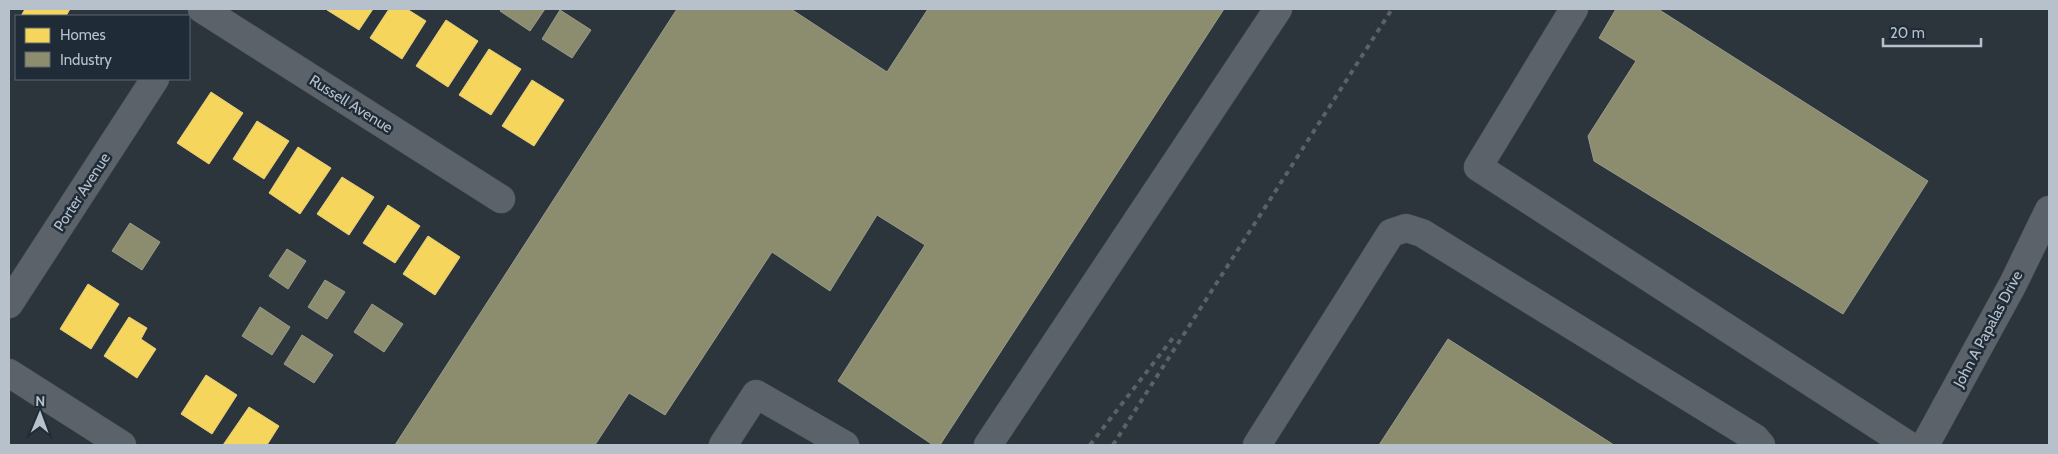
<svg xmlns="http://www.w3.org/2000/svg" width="2058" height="454" font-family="Cabin,sans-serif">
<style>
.homes{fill:#f6d55c;stroke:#e3cf7d}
.industry{fill:#8c8c6e;stroke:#999c8a}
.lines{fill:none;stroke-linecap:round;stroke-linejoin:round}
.minor-casing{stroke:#4a5056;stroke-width:29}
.minor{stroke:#5c6269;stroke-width:28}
.rail{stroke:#5b6167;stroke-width:4;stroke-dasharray:5 5;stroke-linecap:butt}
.labels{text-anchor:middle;stroke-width:5;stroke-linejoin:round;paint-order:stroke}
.street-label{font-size:15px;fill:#b7c1cb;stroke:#1f2b37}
</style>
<rect width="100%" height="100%" fill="#2c343c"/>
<g class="homes">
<path d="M 25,9 L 70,9 L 66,16 L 21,16 Z"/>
<path d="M 328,9 L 373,9 L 359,30 L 327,10 Z"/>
<path d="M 389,9 L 407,9 L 426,21 L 402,59 L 370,38 Z"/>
<path d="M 446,20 L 478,41 L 448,87 L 416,66 Z"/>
<path d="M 489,49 L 521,69 L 491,115 L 459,95 Z"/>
<path d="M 532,80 L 564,100 L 534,146 L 502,126 Z"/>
<path d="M 211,92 L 243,113 L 209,164 L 177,143 Z"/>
<path d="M 257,121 L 289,141 L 264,179 L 233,159 Z"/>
<path d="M 298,147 L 331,168 L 300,214 L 269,193 Z"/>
<path d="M 342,177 L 374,197 L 349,235 L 317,214 Z"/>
<path d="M 388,205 L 420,226 L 395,263 L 363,243 Z"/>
<path d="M 428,236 L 460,257 L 435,295 L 403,274 Z"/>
<path d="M 88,284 L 119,304 L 91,349 L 60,329 Z"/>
<path d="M 129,317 L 147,328 L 141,339 L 156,349 L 137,378 L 104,356 Z"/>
<path d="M 206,375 L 237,395 L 212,434 L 181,414 Z"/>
<path d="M 249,407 L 279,426 L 267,445 L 223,445 Z"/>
</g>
<g class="industry">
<path d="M 502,9 L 545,9 L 530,31 L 500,11 Z"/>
<path d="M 677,9 L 791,9 L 887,72 L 928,9 L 1224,9 L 940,445 L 933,445 L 838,381 L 925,245 L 877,215 L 830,291 L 772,252 L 665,415 L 629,393 L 595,445 L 395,445 Z"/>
<path d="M 1616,9 L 1658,9 L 1928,181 L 1843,314 L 1594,161 L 1588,136 L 1636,61 L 1599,38 Z"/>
<path d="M 560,10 L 591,30 L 572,58 L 542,39 Z"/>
<path d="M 130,223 L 160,242 L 142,270 L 112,251 Z"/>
<path d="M 287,249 L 306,261 L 288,289 L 269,276 Z"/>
<path d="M 325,280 L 345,292 L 327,319 L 308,307 Z"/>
<path d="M 372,304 L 403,324 L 384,352 L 354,332 Z"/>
<path d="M 260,307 L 290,327 L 272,355 L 242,336 Z"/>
<path d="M 302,335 L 333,355 L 314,383 L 284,364 Z"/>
<path d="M 1448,339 L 1614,445 L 1379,445 Z"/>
</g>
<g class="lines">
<g class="minor-casing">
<g id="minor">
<path d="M 202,9 L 501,199"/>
<path d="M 1574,9 L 1478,167 L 1908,445"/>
<path d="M 9,304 L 155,79"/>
<path d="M 9,373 L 122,445"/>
<path d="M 723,445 L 756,394 L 845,445"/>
<path d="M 988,445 L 1278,9"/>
<path d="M 1257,445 L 1391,233 L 1406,228 L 1422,233 L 1755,438 L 1761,445"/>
<path d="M 1925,445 L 2013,284 L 2049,210"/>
</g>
</g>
<use href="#minor" class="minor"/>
<g class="rail">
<path d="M 1090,445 L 1176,334"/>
<path d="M 1113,445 L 1392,9"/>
</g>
</g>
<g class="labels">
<g class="street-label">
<text transform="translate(351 104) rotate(32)" y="5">Russell Avenue</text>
<text transform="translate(82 192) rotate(-57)" y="5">Porter Avenue</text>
<text transform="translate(1988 329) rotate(-62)" y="5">John A Papalas Drive</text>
</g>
</g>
<rect width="2058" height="454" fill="none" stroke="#b7c1cb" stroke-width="20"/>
<rect x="15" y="15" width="175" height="65" fill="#1f2b37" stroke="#5c6772"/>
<rect x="25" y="28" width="25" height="15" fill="#f6d55c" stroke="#5c6772"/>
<text x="60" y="40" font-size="15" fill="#b7c1cb">Homes</text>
<rect x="25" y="52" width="25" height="15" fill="#8c8c6e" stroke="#5c6772"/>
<text x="60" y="65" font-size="15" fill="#b7c1cb">Industry</text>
<g transform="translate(40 414) rotate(1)" stroke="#1f2b37" stroke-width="4" paint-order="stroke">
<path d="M0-4L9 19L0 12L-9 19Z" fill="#b7c1cb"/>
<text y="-8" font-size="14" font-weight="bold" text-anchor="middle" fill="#b7c1cb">N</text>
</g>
<path d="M1883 38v8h98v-8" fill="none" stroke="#b7c1cb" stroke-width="2.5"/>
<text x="1890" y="38" font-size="15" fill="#b7c1cb" stroke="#1f2b37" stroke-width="4" paint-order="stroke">20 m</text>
</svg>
